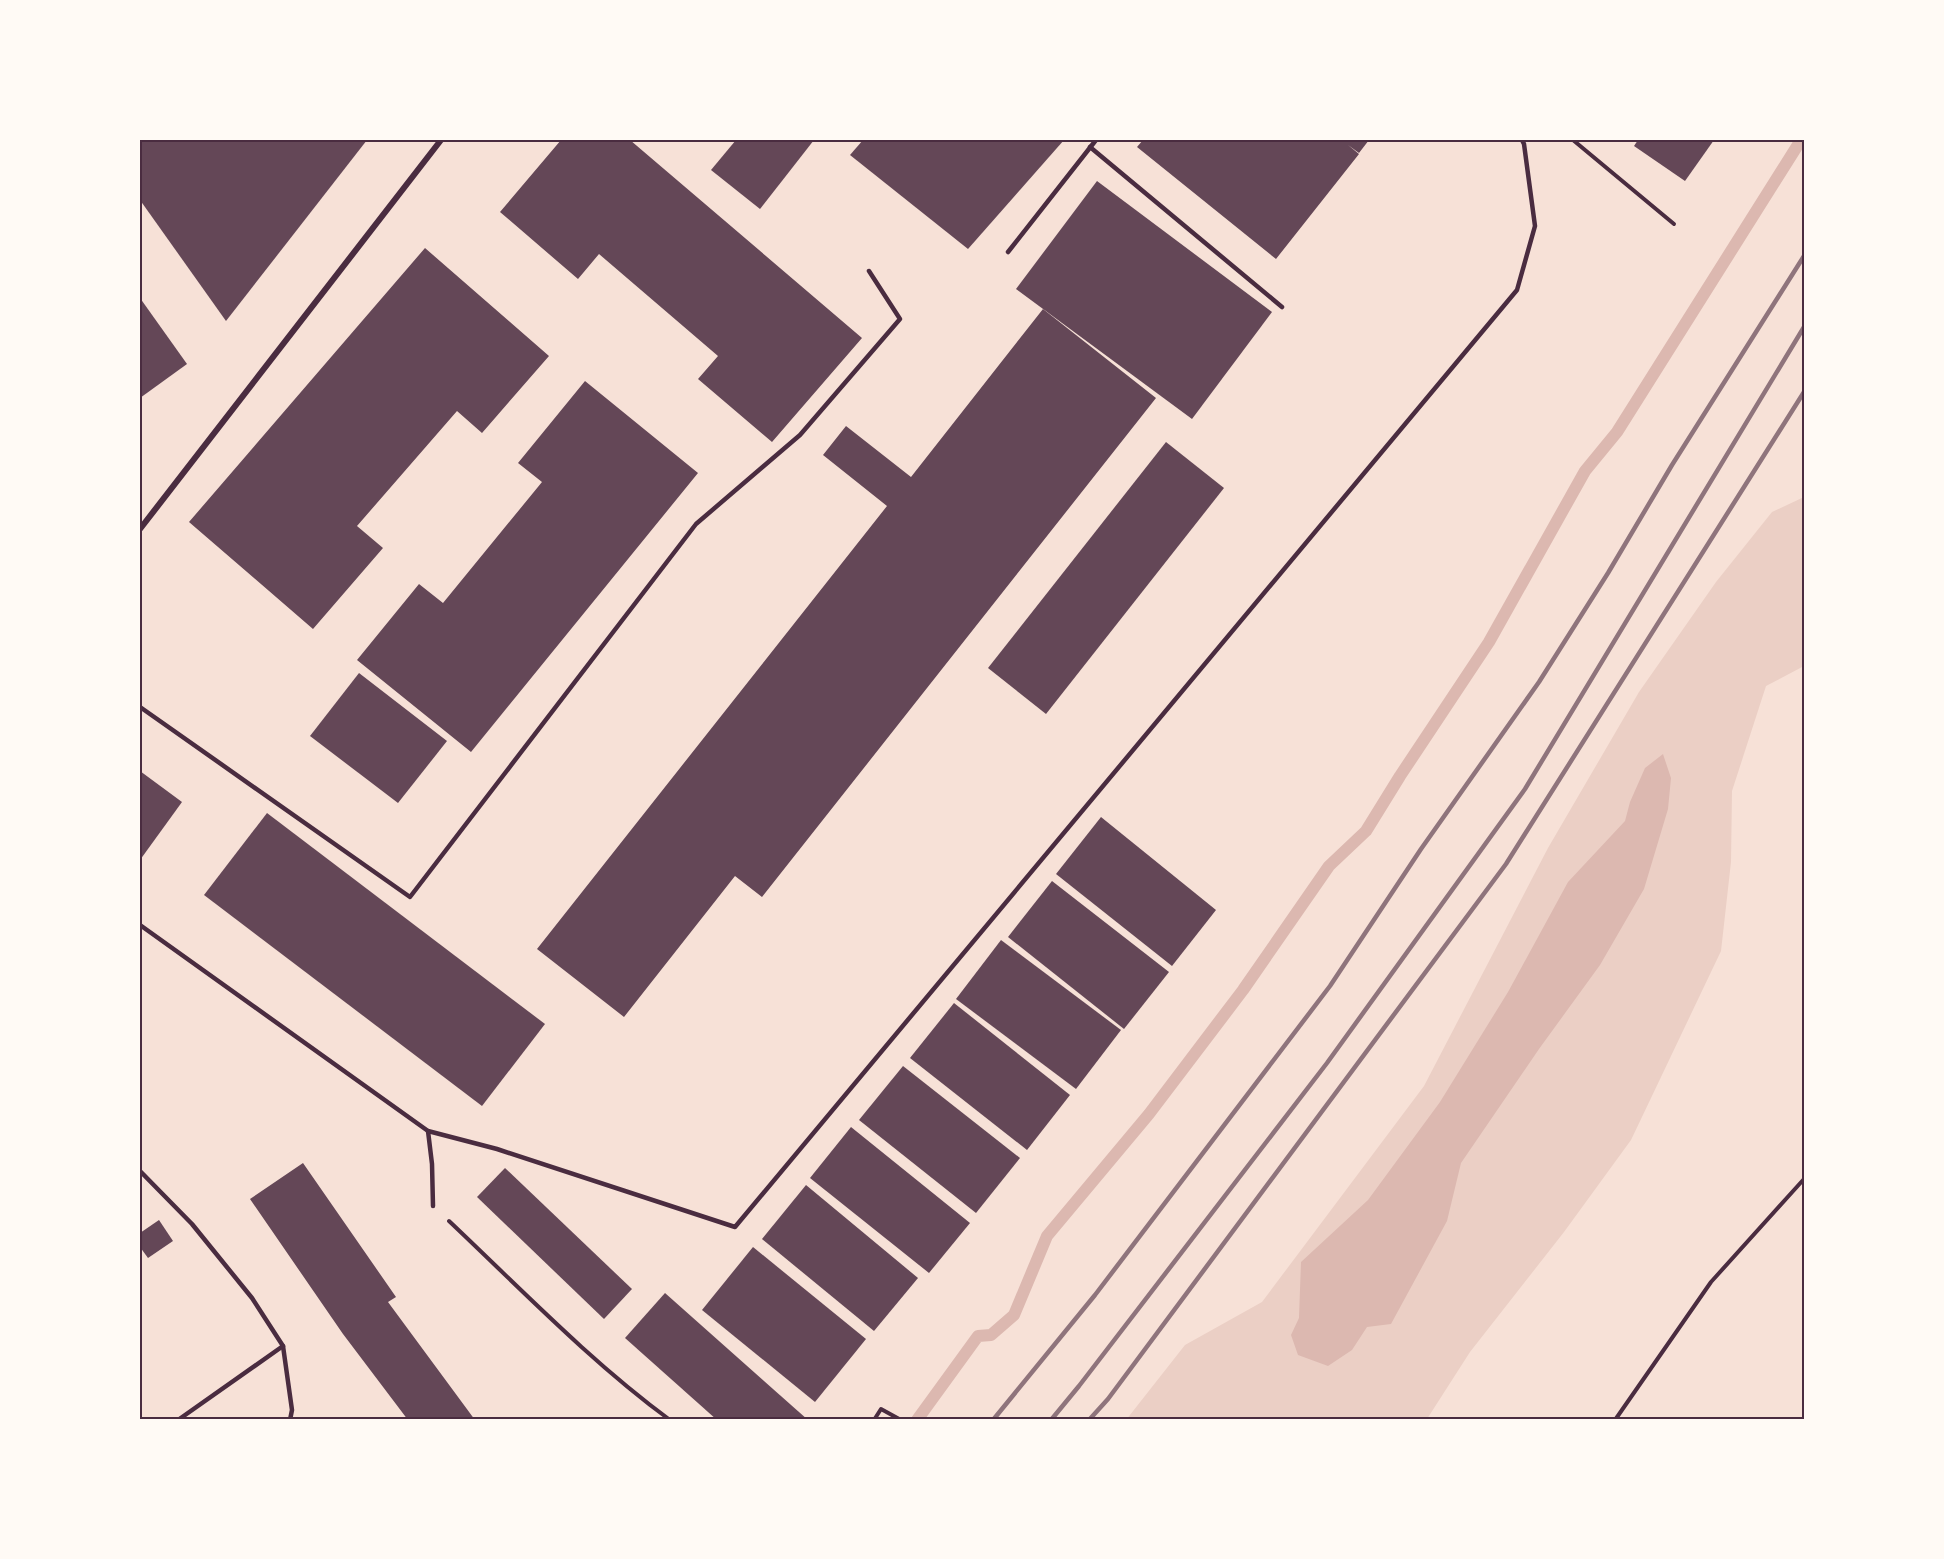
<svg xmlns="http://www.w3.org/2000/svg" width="1944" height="1559" font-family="'PT Serif',serif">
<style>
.green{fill:#ebcfc5}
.water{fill:#dcb8b0}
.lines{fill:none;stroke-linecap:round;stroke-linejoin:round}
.stream{stroke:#dcb8b0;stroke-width:12}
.building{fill:#644757}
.path{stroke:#4a2c40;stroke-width:4}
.service{stroke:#4a2c40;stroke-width:4.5}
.minor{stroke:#4a2c40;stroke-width:6}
.rail{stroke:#8f747c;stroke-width:4.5}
.neatline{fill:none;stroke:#4a2c40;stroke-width:2}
</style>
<rect width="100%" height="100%" fill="#f7e1d7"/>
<path class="green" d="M 1804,497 L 1804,666 L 1766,686 L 1732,791 L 1731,862 L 1721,951 L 1631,1140 L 1564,1232 L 1470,1352 L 1427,1419 L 1126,1420 L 1185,1345 L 1262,1302 L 1424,1086 L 1548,848 L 1639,692 L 1716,582 L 1772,512 Z"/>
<path class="water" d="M 1663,754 L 1671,778 L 1668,809 L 1644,889 L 1600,965 L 1539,1049 L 1461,1163 L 1447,1221 L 1391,1324 L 1367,1327 L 1352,1350 L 1328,1366 L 1298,1355 L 1291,1335 L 1299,1318 L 1301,1262 L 1368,1200 L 1440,1102 L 1508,992 L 1568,882 L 1625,821 L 1630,802 L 1645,768 Z"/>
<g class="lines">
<path class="stream" d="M 917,1420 L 978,1336 L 991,1335 L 1014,1315 L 1047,1236 L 1149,1114 L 1243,990 L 1329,866 L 1366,831 L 1400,776 L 1489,642 L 1585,471 L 1617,432 L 1801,140"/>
</g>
<g class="building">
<path d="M 140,140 L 367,140 L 226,321 L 140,200 Z"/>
<path d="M 561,140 L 630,140 L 862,338 L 772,442 L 698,379 L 718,356 L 599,254 L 578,279 L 500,212 Z"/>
<path d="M 736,140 L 814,140 L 760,209 L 711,170 Z"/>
<path d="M 863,140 L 1064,140 L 968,249 L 850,155 Z"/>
<path d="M 1143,140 L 1369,140 L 1359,153 L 1348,145 L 1359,154 L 1276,259 L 1137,147 Z"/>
<path d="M 1638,140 L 1714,140 L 1685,181 L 1634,146 Z"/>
<path d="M 1097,181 L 1272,312 L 1192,419 L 1016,289 Z"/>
<path d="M 425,248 L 549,356 L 482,433 L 457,411 L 357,526 L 383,548 L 313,629 L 189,522 Z"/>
<path d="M 140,298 L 187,364 L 140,398 Z"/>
<path d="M 1043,309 L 1156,398 L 762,897 L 735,876 L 624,1017 L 537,949 L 887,506 L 823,455 L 846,426 L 911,477 Z"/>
<path d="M 585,381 L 698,473 L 471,752 L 357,660 L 419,584 L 443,603 L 542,482 L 518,463 Z"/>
<path d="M 1166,442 L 1224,488 L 1046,714 L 988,668 Z"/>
<path d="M 359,673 L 447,741 L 398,803 L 310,736 Z"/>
<path d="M 140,771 L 182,802 L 140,860 Z"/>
<path d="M 267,813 L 545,1024 L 482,1106 L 204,895 Z"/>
<path d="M 1101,817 L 1216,910 L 1172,966 L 1056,874 Z"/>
<path d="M 1052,881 L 1169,972 L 1124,1029 L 1008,937 Z"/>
<path d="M 1001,940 L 1121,1030 L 1076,1089 L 956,999 Z"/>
<path d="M 954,1003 L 1070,1095 L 1027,1150 L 910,1058 Z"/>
<path d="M 903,1066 L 1020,1158 L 976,1213 L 859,1120 Z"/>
<path d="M 851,1127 L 970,1223 L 929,1273 L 810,1178 Z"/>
<path d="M 303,1163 L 396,1297 L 388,1302 L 475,1420 L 408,1420 L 343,1334 L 250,1199 Z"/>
<path d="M 505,1168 L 632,1289 L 604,1319 L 477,1197 Z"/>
<path d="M 806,1185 L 918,1278 L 874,1331 L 762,1239 Z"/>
<path d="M 159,1220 L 173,1241 L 148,1258 L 140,1247 L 140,1233 Z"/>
<path d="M 753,1247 L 866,1339 L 815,1402 L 702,1310 Z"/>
<path d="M 665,1293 L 808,1420 L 717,1420 L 625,1338 Z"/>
</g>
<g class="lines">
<g class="path">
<path d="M 1573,140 L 1674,224"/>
<path d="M 449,1221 C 521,1289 590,1361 670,1420"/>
<path d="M 874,1420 L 881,1409 L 901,1420"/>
<path d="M 1615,1420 L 1711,1282 L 1804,1179"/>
</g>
<g class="service">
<path d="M 1090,147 L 1282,307"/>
<path d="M 1008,252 L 1096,140"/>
<path d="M 140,707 L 410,897 L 696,524 L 800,435 L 900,319 L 869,271"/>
<path d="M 140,925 L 428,1131 L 497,1149 L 735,1227 L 1517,290 L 1535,226 L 1524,144 L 1522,140"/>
<path d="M 428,1131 L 432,1164 L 433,1206"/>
<path d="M 140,1171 L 192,1224 L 252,1298 L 283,1346 L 292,1410 L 290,1420"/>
<path d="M 178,1420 L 283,1346"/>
</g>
<path class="minor" d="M 140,529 L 441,140"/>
<g class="rail">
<path d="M 993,1420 L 1095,1295 L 1330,986 L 1421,849 L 1539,682 L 1608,573 L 1672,465 L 1804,256"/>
<path d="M 1051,1420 L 1079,1386 L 1327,1063 L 1525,789 L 1804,327"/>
<path d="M 1089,1420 L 1108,1399 L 1506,864 L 1804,392"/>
</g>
</g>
<rect width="1944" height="1559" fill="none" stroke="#fffaf5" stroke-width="282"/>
<rect x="141" y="141" width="1662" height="1277" class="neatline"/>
</svg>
